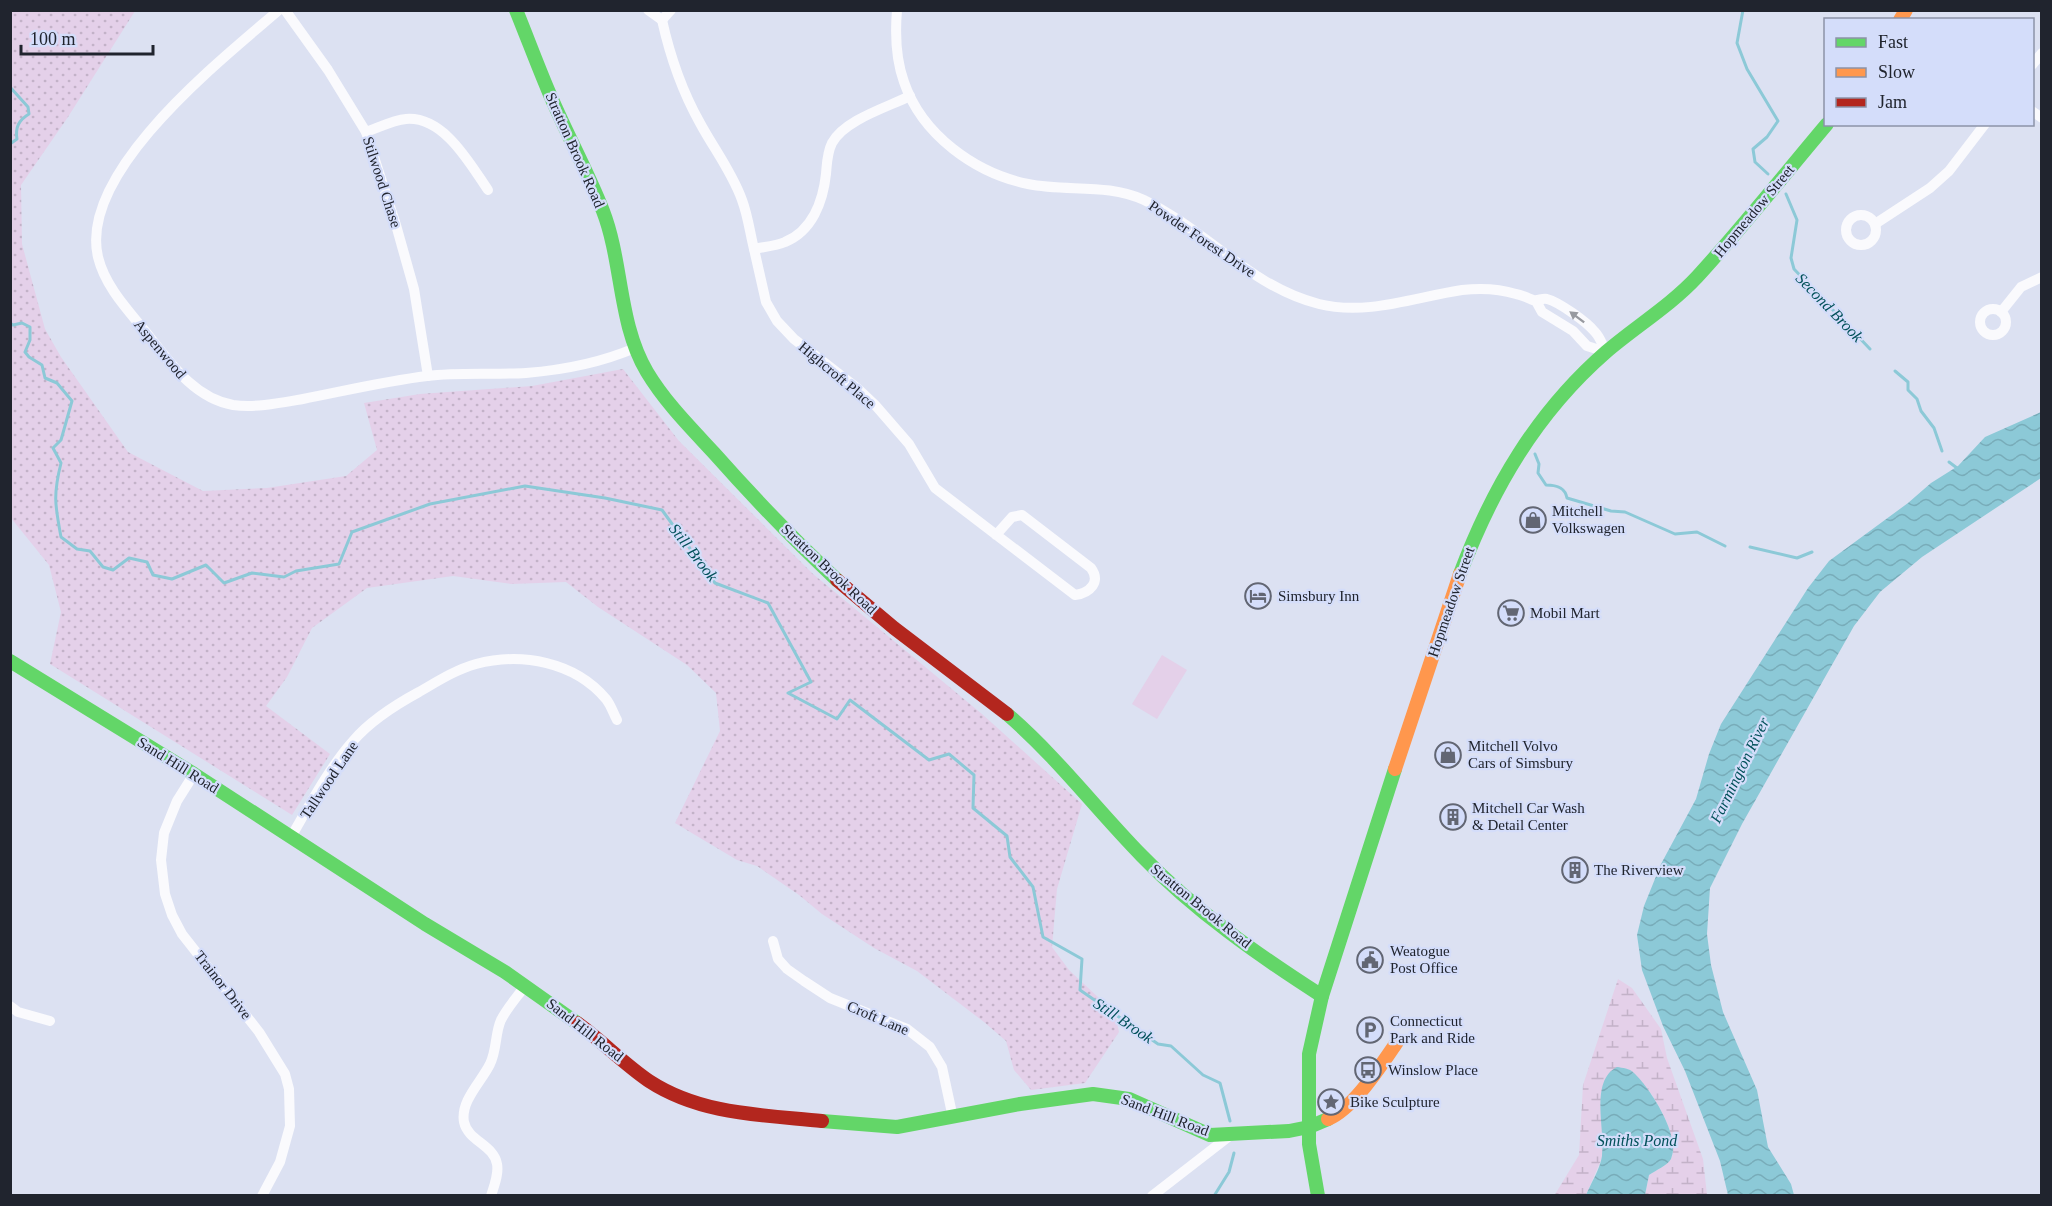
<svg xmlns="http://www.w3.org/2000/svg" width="2052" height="1206" font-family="'Times New Roman',serif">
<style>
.grass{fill:url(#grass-dots)}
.wetland{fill:url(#wetland-marsh)}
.pitch{fill:#e4d0e9}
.water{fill:url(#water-waves)}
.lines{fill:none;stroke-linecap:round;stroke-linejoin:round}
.stream{stroke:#8cc9d7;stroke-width:3}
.street{stroke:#fafafd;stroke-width:10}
.fast{stroke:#63d668;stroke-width:14}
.slow{stroke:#ff974d;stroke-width:14}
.jam{stroke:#b3261e;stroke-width:14}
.oneway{fill:#989aa0}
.labels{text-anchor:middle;stroke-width:4.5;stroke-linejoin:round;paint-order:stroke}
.street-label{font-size:15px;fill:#20242e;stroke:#d4ddfa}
.poi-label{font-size:15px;fill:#20242e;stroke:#d4ddfa;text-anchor:start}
.water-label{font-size:16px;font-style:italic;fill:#005059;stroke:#d4ddfa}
</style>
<defs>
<pattern id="grass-dots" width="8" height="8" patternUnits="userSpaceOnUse" patternTransform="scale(1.5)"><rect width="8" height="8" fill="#e4d0e9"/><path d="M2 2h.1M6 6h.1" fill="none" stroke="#c3b2c8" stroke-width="1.8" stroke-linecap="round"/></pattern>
<pattern id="wetland-marsh" width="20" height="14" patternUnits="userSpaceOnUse" patternTransform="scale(1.5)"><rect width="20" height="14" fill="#e4d0e9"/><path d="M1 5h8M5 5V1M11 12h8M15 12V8" fill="none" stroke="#c3b2c8"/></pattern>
<pattern id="water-waves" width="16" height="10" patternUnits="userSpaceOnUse" patternTransform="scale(1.5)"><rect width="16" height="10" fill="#8cc9d7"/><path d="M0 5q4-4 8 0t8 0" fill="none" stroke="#78acb9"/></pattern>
</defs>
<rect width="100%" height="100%" fill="#dce1f2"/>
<path class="grass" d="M 10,11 L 135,11 L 68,117 L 21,185 L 22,244 L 45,329 L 61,357 L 128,452 L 203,491 L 267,488 L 346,476 L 377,450 L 364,403 L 420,394 L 532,386 L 623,369 L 679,441 L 813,574 L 982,714 L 1082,804 L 1057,889 L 1052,947 L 1069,970 L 1115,1013 L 1119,1032 L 1085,1083 L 1031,1090 L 1014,1070 L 1006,1041 L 984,1022 L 917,971 L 874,948 L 822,914 L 799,895 L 757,866 L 737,860 L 675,823 L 720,731 L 716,693 L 687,665 L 598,607 L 566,582 L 511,584 L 453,576 L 367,588 L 312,628 L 287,677 L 266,706 L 330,754 L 292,815 L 50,664 L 61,612 L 49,565 L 11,518 Z"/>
<path class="wetland" d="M 1618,979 L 1632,988 L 1661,1029 L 1667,1058 L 1703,1159 L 1707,1195 L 1645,1195 L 1649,1175 C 1656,1170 1667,1166 1671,1159 C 1682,1136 1646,1077 1625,1068 L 1601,1096 L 1603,1152 L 1601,1160 L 1586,1195 L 1554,1196 L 1579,1155 L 1583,1085 Z"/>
<path class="pitch" d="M 1162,655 L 1187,670 L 1157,719 L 1132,704 Z"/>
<g class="water">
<path d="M 2041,412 L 2041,478 L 1922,557 L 1880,592 L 1854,626 L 1742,824 L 1710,888 L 1707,934 L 1711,965 L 1723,1012 L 1757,1090 L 1768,1147 L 1791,1184 L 1794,1195 L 1728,1195 L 1720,1161 L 1685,1071 L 1663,1026 L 1642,970 L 1637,935 L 1644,906 L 1661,864 L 1696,799 L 1709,754 L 1721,724 L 1808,588 L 1829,561 L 1908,503 L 1931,483 L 1958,466 L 1985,437 Z"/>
<path d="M 1617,1067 C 1623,1068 1629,1068 1634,1073 C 1650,1088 1682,1137 1671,1159 C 1667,1166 1656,1170 1649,1175 L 1645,1195 L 1586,1195 C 1591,1183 1600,1169 1602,1156 C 1606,1130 1589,1081 1617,1067 Z"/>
</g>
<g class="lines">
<g class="stream">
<path d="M 1743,10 L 1737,43 L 1747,69 L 1778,121 L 1767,137 L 1753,149 L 1755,162 L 1768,174"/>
<path d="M 10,87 L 28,107 L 29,114 C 19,120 15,127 17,139 L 10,144"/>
<path d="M 1786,194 L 1797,220 L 1791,258 L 1794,269 L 1870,349"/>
<path d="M 10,323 L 13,325 L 22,323 L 30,327 L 30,340 L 25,352 L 29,357 L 42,365 L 45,378 L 57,383 L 72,401 L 61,440 L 53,448 L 61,463 C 53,495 55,505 61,537 L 77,549 L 90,551 L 103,567 L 113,570 L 129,558 L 147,562 L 153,575 L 172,579 L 206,565 L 224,583 L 252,573 L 284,577 L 296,571 L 339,564 L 352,532 L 430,504 L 525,486 L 605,498 L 662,510 L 715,583 L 768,603 L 811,682 L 788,693 L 837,719 L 850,700 L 929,760 L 949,754 L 974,775 L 973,808 L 1007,836 L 1010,857 L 1033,887 L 1043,937 L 1082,959 L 1080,990 L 1158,1044 L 1171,1046 L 1203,1075 L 1220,1083 L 1230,1121"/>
<path d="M 1895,371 L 1908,382 L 1908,390 L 1917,399 L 1921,411 L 1934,428 L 1942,451"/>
<path d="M 1535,454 L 1539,464 L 1538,473 L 1546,485 C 1556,485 1565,487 1567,498 L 1611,511 L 1625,512 L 1675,534 L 1697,532 L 1725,546"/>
<path d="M 1949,462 L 1957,468"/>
<path d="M 1750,547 L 1797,558 L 1812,552"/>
<path d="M 1214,1196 L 1229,1172 L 1234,1153"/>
</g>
<g class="street">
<path d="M 279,10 C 221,60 78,172 98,257 C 105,286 127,309 145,331 C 169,361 193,398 233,405 C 256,408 280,403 303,399 C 344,391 386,381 427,376 C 460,372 493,375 526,373 C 563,370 600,363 635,348"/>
<path d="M 285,10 L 328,70 L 366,132 L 396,225 L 414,289 L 428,376"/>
<path d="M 648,10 L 662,20"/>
<path d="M 897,10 C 895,34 896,60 904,82 C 922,135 975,173 1028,184 C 1067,192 1107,183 1144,200 C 1206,230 1251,287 1319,304 C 1367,316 1415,297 1462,290 C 1479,288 1500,289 1516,294 C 1522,295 1528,298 1533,300 C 1538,301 1542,298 1547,299 C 1559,302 1587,322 1595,332 C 1600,337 1603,346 1606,352"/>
<path d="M 662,20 C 670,56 682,91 700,123 C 714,149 732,172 742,200 C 748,216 750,233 754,249 C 763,247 776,246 785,242 C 812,231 823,202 826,174 C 827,163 827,153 832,143 C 844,120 888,107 910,96"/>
<path d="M 662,20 L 671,10"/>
<path d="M 2032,65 L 2042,53"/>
<path d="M 2032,111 L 2042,118"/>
<path d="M 366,132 C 378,128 393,120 406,119 C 444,116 470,164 488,190"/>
<circle cx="1861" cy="230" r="15"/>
<path d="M 1875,224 L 1930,188 L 1949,171 L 1985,124"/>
<path d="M 754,249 L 766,302 L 777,321 L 794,339 L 857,388 L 876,406 L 909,444 L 935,488 L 1075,595 C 1090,593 1101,582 1091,568 L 1022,515 L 1012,517 L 996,535"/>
<path d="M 1536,301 L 1542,312 L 1573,331 L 1587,346 L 1606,352"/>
<circle cx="1993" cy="322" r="13"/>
<path d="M 2001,312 L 2021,287 L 2042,277"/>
<path d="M 194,774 L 177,801 L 164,833 L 161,860 L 165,894 L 172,915 L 182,934 L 259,1032 L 285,1074 L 289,1089 L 290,1126 L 280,1162 L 262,1196"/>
<path d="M 291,837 C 309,806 329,768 353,741 C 371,720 395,705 419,692 C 438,681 455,670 476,664 C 522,652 575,662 606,699 C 611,705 613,713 617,720"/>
<path d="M 773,941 L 778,959 L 787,969 L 804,981 L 830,998 L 907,1029 L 930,1047 L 942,1067 L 953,1118"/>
<path d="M 10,1006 L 18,1012 L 50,1021"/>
<path d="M 491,1196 C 494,1186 499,1174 497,1164 C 494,1145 468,1141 464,1122 C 460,1101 482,1081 490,1064 C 497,1050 495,1033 501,1020 C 507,1008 517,997 525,986"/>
<path d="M 1152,1196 L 1232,1134"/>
</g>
<g class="fast">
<path d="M 516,10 C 527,37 537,64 548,90 C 565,131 587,170 603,211 C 623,263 618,323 647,372 C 665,402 690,427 714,453 C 753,497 794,540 837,580"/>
<path d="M 1460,574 C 1492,489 1536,413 1606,352 C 1635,327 1670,306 1697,277 C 1742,228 1784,175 1827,124"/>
<path d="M 10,661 L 194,774 L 425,924 L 505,972 L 577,1023"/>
<path d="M 1007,714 C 1057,757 1096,809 1142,856 C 1195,911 1258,955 1322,996"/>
<path d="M 822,1121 L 897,1127 L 1020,1104 L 1093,1094 L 1129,1099 L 1210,1135 L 1289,1131 L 1309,1127 L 1328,1119"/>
<path d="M 1318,1196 L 1309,1144 L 1309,1054 L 1322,996 L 1395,769"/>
</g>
<g class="slow">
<path d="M 1900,20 L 1906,10"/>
<path d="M 1395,769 L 1460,574"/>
<path d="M 1328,1119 C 1354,1108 1381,1065 1397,1042"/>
</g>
<g class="jam">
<path d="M 837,580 L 894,628 L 1007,714"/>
<path d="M 577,1023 C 602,1041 624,1064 649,1081 C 701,1115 763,1115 822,1121"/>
</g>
</g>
<defs><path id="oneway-solid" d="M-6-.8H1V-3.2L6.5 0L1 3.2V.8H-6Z" transform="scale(1.5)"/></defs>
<use class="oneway" href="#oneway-solid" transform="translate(1577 317) rotate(-143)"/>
<defs>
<g id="shop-ring" transform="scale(1.35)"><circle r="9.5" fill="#d4ddfa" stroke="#626673" stroke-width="1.5"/><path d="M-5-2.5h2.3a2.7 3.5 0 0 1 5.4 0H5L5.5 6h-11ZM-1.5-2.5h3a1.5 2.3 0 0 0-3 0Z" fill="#626673"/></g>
<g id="hotel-ring" transform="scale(1.35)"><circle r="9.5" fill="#d4ddfa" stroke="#626673" stroke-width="1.5"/><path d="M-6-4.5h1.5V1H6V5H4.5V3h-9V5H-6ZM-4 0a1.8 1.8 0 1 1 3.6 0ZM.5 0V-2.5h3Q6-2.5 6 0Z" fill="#626673"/></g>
<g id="supermarket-ring" transform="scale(1.35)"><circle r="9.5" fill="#d4ddfa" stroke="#626673" stroke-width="1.5"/><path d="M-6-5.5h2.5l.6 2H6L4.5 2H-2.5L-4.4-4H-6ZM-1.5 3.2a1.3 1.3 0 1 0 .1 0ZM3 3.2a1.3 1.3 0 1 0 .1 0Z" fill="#626673"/></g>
<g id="building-ring" transform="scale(1.35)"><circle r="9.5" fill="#d4ddfa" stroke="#626673" stroke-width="1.5"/><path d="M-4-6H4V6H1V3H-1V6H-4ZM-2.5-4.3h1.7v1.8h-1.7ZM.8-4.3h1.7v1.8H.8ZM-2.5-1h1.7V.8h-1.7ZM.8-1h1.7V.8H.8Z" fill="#626673"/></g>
<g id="civic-ring" transform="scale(1.35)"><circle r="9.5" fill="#d4ddfa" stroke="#626673" stroke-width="1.5"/><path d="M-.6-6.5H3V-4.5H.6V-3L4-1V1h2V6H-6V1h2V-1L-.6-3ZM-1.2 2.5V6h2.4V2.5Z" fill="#626673"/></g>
<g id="parking-ring" transform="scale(1.35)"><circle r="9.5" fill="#d4ddfa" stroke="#626673" stroke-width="1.5"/><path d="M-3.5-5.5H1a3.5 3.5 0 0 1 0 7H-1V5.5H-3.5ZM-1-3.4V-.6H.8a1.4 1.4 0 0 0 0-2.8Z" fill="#626673"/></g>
<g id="bus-ring" transform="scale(1.35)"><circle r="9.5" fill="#d4ddfa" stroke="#626673" stroke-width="1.5"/><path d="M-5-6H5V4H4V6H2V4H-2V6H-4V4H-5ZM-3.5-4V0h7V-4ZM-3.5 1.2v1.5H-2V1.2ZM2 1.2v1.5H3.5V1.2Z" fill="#626673"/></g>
<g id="sight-ring" transform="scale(1.35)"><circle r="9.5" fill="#d4ddfa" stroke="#626673" stroke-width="1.5"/><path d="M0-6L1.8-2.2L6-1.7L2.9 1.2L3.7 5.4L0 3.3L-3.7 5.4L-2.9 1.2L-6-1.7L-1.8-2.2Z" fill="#626673"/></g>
</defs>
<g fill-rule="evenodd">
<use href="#shop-ring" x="1533" y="520"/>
<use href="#hotel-ring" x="1258" y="596"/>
<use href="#supermarket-ring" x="1511" y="613"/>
<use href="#shop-ring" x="1448" y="755"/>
<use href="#building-ring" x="1453" y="817"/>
<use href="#building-ring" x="1575" y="870"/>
<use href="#civic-ring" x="1370" y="960"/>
<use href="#parking-ring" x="1370" y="1030"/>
<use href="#bus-ring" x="1368" y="1070"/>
<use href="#sight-ring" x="1331" y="1102"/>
</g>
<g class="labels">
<g class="street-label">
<text transform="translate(575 150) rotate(66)" y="5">Stratton Brook Road</text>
<text transform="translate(382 182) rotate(72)" y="5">Stilwood Chase</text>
<text transform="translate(1754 211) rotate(-50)" y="5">Hopmeadow Street</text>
<text transform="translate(1202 239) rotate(34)" y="5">Powder Forest Drive</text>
<text transform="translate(160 349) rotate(50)" y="5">Aspenwood</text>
<text transform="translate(837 375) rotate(40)" y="5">Highcroft Place</text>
<text transform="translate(829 569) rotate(43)" y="5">Stratton Brook Road</text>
<text transform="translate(1451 602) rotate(-71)" y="5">Hopmeadow Street</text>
<text transform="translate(178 765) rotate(32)" y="5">Sand Hill Road</text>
<text transform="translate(329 780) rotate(-56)" y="5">Tallwood Lane</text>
<text transform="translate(1201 906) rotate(39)" y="5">Stratton Brook Road</text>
<text transform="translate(223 985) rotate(52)" y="5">Trainor Drive</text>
<text transform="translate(878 1018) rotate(23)" y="5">Croft Lane</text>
<text transform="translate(585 1030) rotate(38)" y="5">Sand Hill Road</text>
<text transform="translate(1165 1115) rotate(21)" y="5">Sand Hill Road</text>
</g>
<g class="poi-label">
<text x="1552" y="516">Mitchell<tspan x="1552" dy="17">Volkswagen</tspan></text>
<text x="1278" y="601">Simsbury Inn</text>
<text x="1530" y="618">Mobil Mart</text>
<text x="1468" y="751">Mitchell Volvo<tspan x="1468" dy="17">Cars of Simsbury</tspan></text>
<text x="1472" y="813">Mitchell Car Wash<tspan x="1472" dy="17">&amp; Detail Center</tspan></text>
<text x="1594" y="875">The Riverview</text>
<text x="1390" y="956">Weatogue<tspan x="1390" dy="17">Post Office</tspan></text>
<text x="1390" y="1026">Connecticut<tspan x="1390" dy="17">Park and Ride</tspan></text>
<text x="1388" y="1075">Winslow Place</text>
<text x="1350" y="1107">Bike Sculpture</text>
</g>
<g class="water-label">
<text transform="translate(1830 307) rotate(46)" y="6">Second Brook</text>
<text transform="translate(694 552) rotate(52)" y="6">Still Brook</text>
<text transform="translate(1739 770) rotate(-64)" y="6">Farmington River</text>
<text transform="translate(1124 1020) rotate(34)" y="6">Still Brook</text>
<text x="1637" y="1146">Smiths Pond</text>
</g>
</g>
<rect width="2052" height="1206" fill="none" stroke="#20242e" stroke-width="24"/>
<rect x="1824" y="18" width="210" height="108" fill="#d4ddfa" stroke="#8c93a8" stroke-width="1.5"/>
<rect x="1836" y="38" width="30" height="9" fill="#63d668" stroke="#8c93a8" stroke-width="1.5"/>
<text x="1878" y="48" font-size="18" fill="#20242e">Fast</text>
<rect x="1836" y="68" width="30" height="9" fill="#ff974d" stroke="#8c93a8" stroke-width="1.5"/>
<text x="1878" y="78" font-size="18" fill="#20242e">Slow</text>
<rect x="1836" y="98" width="30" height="9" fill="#b3261e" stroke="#8c93a8" stroke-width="1.5"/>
<text x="1878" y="108" font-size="18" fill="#20242e">Jam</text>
<path d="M21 45v9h132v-9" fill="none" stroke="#20242e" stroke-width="3"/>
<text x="30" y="45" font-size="18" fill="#20242e" stroke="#d4ddfa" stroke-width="4.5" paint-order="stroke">100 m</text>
</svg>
